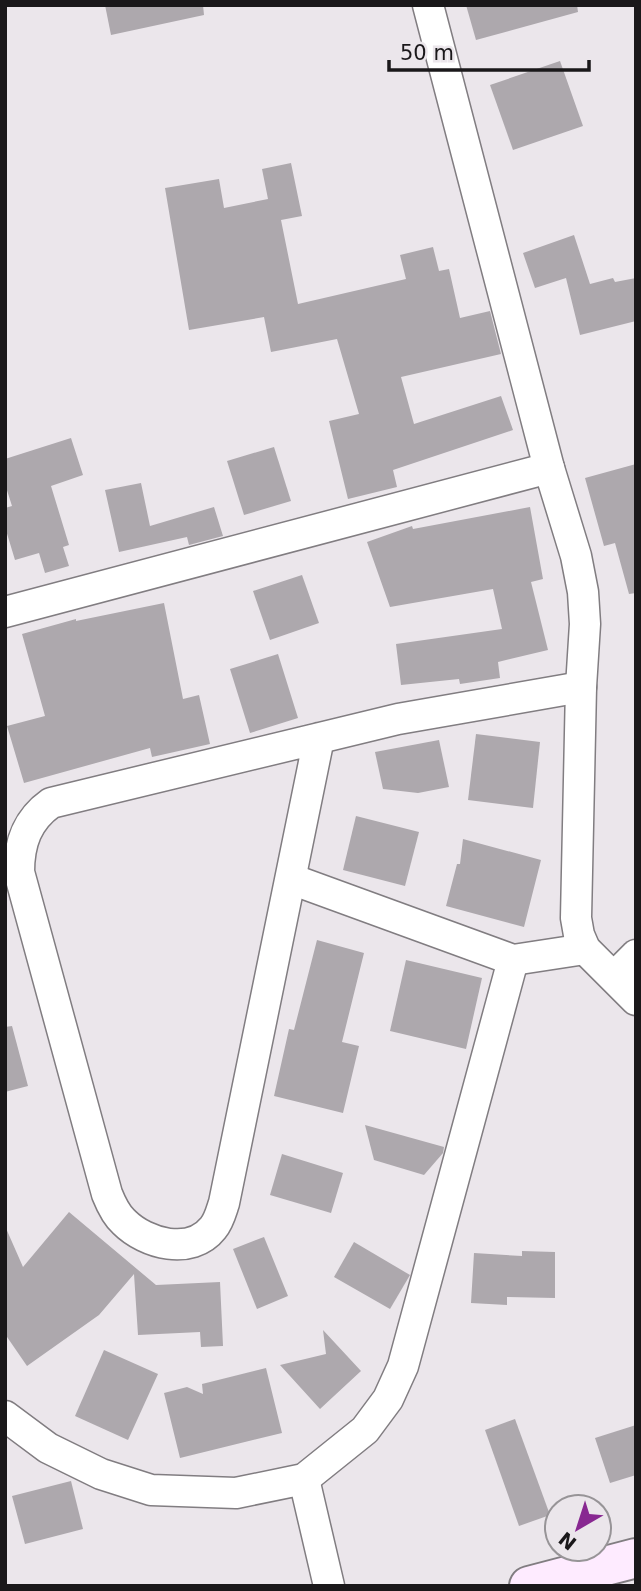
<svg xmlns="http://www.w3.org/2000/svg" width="641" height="1591" font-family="'DejaVu Sans',sans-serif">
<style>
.building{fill:#ada8ad}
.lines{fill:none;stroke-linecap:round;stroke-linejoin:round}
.street-casing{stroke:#817d81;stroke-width:33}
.secondary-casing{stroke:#817d81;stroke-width:42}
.street{stroke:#fff;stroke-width:30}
.secondary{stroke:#feebff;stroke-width:38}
</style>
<rect width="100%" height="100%" fill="#ebe6eb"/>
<g class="building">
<path d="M 105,5 L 203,5 L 204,15 L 111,35 Z"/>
<path d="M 466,5 L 577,5 L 578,12 L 476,40 Z"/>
<path d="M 560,61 L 583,126 L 513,150 L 490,85 Z"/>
<path d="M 291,163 L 302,216 L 281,220 L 298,304 L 406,279 L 400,255 L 433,247 L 439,271 L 449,269 L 460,318 L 490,311 L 501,354 L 401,377 L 414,424 L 501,396 L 513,430 L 393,470 L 397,487 L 348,499 L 329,421 L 359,414 L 337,339 L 271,352 L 264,317 L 189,330 L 165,188 L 219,179 L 224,208 L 268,199 L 262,169 Z"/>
<path d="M 574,235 L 590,284 L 613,278 L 615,282 L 636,278 L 636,321 L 580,335 L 566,278 L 535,288 L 523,253 Z"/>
<path d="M 71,438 L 83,475 L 51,486 L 69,545 L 63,547 L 69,566 L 45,573 L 39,553 L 15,560 L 5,527 L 5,508 L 12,506 L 5,484 L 5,459 Z"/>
<path d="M 274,447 L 291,501 L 244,515 L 227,461 Z"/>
<path d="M 636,464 L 636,593 L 629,594 L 615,543 L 604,546 L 585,478 Z"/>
<path d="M 141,483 L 150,526 L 214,507 L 223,536 L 189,545 L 187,537 L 119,552 L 105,490 Z"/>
<path d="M 530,507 L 543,579 L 531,582 L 548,650 L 498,662 L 500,678 L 460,684 L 459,679 L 401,685 L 396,644 L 502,629 L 493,589 L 390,607 L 367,542 L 412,526 L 413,529 Z"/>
<path d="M 302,575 L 319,623 L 270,640 L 253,591 Z"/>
<path d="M 164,603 L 183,699 L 199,695 L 210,744 L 152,757 L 150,748 L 24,783 L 7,726 L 45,716 L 22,634 L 76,619 L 76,621 Z"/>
<path d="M 278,654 L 298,718 L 250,733 L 230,669 Z"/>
<path d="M 476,734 L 540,742 L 533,808 L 468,800 Z"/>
<path d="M 439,740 L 449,787 L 418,793 L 383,789 L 375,752 Z"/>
<path d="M 356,816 L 419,832 L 405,886 L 343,870 Z"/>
<path d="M 463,839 L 541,860 L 524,927 L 446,906 L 457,864 L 460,864 Z"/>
<path d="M 317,940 L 364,953 L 342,1042 L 359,1046 L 343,1113 L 274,1096 L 289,1029 L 294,1030 Z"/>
<path d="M 406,960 L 482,978 L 466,1049 L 390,1031 Z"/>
<path d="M 12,1026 L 28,1086 L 5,1092 L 5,1027 Z"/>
<path d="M 365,1125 L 444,1147 L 443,1153 L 424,1175 L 374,1160 Z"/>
<path d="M 282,1154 L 343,1173 L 331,1213 L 270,1195 Z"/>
<path d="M 69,1212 L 156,1285 L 220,1282 L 223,1346 L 201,1347 L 200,1332 L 138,1335 L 134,1274 L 99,1315 L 27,1366 L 5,1334 L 5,1226 L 23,1267 Z"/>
<path d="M 264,1237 L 288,1296 L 257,1309 L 233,1249 Z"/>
<path d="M 354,1242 L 410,1275 L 390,1309 L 334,1277 Z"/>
<path d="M 522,1251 L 555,1252 L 555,1298 L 507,1297 L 507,1305 L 471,1303 L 474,1253 L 522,1256 Z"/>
<path d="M 323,1330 L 361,1371 L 320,1409 L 280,1365 L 326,1354 Z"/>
<path d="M 104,1350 L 158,1374 L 128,1440 L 75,1416 Z"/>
<path d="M 266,1368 L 282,1433 L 180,1458 L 164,1393 L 187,1387 L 203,1394 L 202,1384 Z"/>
<path d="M 515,1419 L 550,1515 L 519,1526 L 485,1430 Z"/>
<path d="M 636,1425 L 636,1475 L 610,1483 L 595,1438 Z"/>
<path d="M 71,1481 L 83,1529 L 25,1544 L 12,1496 Z"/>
</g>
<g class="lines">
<g class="street-casing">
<g id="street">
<path d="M 428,5 L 549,468 L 576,556 L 583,592 L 585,624 L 581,687 L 576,918 L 579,935 L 585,949 L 636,1000"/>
<path d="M 5,612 L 549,468"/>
<path d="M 319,738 L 224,1203 C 221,1212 219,1221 213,1228 C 191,1256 146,1244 124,1222 C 116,1215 111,1204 107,1194 L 19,872 C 19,843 27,820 51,803 L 398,719 L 581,687"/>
<path d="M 291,879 L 513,960 L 585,949"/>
<path d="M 614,977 L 636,955"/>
<path d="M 5,1416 L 48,1448 L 101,1474 L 151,1490 L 236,1493 L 304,1479 L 365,1430 L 388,1399 L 403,1366 L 513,960"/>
<path d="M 304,1479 L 329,1586"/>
</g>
</g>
<g class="secondary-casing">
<path id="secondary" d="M 529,1586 L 636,1558"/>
</g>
<use href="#street" class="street"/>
<use href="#secondary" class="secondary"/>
</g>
<rect width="641" height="1591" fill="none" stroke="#1a181a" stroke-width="14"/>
<g transform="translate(578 1528) rotate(219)"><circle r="33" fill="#ebe6eb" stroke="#979497" stroke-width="2"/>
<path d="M0-5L12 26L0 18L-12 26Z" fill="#882891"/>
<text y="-10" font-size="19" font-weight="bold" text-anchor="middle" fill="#1a181a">N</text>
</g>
<path d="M389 60v10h200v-10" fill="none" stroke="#1a181a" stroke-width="3.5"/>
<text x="400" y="60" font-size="21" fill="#1a181a" stroke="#ebe6eb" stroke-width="5" paint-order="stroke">50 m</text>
</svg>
